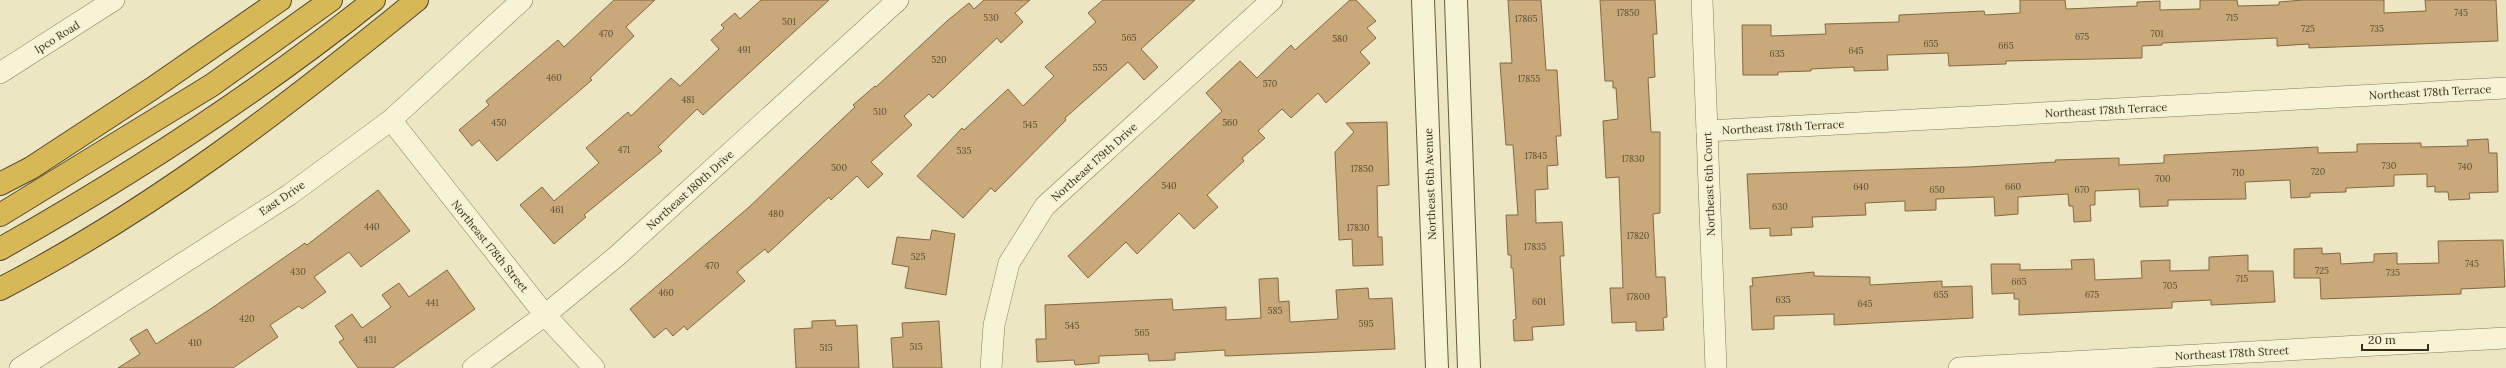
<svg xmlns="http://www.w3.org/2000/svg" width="2506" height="368" font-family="Lora,serif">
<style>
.building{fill:#c9a979;stroke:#836841}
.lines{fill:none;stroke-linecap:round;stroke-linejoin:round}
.street-casing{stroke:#85795a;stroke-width:22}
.secondary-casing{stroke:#675a3d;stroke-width:24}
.highway-casing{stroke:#53462e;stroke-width:24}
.street{stroke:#f7f3d5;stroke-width:21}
.secondary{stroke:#f7f3d5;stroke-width:22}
.highway{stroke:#d8b856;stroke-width:22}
.labels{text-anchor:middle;stroke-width:3;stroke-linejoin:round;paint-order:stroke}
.number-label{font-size:9px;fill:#5a4d35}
.street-label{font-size:11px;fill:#352e1e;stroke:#f4f0d1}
</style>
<rect width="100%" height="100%" fill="#ece7c2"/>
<g class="building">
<path d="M 614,0 L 655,0 L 626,27 L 634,36 L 590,78 L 592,80 L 497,161 L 479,140 L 472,146 L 459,130 L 489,105 L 486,101 L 558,40 L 564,47 Z"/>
<path d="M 761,0 L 829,0 L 703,115 L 697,109 L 658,147 L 662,151 L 584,215 L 586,217 L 554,244 L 520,205 L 542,187 L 554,201 L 599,163 L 586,148 L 628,112 L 631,116 L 671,78 L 680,86 L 719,49 L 711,40 L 724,28 L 721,25 L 735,13 L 740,19 Z"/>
<path d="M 984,0 L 1030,0 L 1015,13 L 1023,22 L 1001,43 L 997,38 L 933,98 L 929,94 L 904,116 L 912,125 L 871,162 L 883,174 L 868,188 L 857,176 L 831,200 L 829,197 L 768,253 L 765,249 L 737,272 L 745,281 L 687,330 L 684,326 L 673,336 L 666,328 L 654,338 L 630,309 L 748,208 L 855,107 L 853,105 L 875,86 L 876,87 L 947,21 L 969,3 L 974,9 Z"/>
<path d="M 1103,0 L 1195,0 L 1141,49 L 1158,67 L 1144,80 L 1128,62 L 1065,118 L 1066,120 L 995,192 L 991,188 L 963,218 L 917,176 L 962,128 L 964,130 L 1008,89 L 1023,106 L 1054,76 L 1045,67 L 1096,22 L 1088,13 Z"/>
<path d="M 1350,0 L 1356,0 L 1376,21 L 1367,28 L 1376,38 L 1360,52 L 1370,63 L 1326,103 L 1318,93 L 1291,118 L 1282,109 L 1258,131 L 1265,138 L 1242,158 L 1244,161 L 1207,195 L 1218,207 L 1194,229 L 1179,213 L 1137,254 L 1126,242 L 1088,278 L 1068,256 L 1222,111 L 1206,93 L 1240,61 L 1257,78 L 1291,45 L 1295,50 Z"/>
<path d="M 1508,0 L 1541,0 L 1546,70 L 1557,70 L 1561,136 L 1556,136 L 1558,165 L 1547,166 L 1548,189 L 1535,190 L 1536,223 L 1562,222 L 1564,256 L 1560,256 L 1564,325 L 1532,327 L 1533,340 L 1514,341 L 1513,320 L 1516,319 L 1513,268 L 1511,268 L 1511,255 L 1508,255 L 1506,215 L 1518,215 L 1513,145 L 1506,145 L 1500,63 L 1512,63 Z"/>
<path d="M 1600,0 L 1655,0 L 1657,34 L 1653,34 L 1655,77 L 1648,78 L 1651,132 L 1660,132 L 1660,213 L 1653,214 L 1656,277 L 1665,277 L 1667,317 L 1663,318 L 1664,330 L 1636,331 L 1636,322 L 1612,323 L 1610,288 L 1623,288 L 1619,177 L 1606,178 L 1603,121 L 1618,119 L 1616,88 L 1613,88 L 1613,81 L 1605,81 Z"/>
<path d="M 2020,0 L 2065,0 L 2066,9 L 2137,6 L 2137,2 L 2160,1 L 2160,10 L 2200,9 L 2200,0 L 2237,0 L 2238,6 L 2279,5 L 2279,2 L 2303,0 L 2384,0 L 2384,13 L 2426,11 L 2425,0 L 2496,0 L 2498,41 L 2309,48 L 2309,44 L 2277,46 L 2277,38 L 2162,43 L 2162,45 L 2142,46 L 2142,58 L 2006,61 L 2006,64 L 1949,66 L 1948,53 L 1887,55 L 1888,70 L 1854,71 L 1854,67 L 1811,69 L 1811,71 L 1778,72 L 1778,75 L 1743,75 L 1742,25 L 1771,25 L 1771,36 L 1826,34 L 1825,24 L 1899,22 L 1899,15 L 1984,11 L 1985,15 L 2020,13 Z"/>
<path d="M 1387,122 L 1389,185 L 1377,186 L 1378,237 L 1382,237 L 1383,265 L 1353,266 L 1352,239 L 1339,240 L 1335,152 L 1354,132 L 1346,123 Z"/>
<path d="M 2488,139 L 2489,153 L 2497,153 L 2498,192 L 2469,193 L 2470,199 L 2449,200 L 2448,192 L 2435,192 L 2435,186 L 2427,187 L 2427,174 L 2394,175 L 2394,186 L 2346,188 L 2346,192 L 2310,193 L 2310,197 L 2291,198 L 2290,180 L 2245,182 L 2246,199 L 2168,200 L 2168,206 L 2140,207 L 2139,189 L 2095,191 L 2095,205 L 2090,205 L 2091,221 L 2074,222 L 2073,206 L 2069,206 L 2068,194 L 2018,197 L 2018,214 L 1995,216 L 1994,197 L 1936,199 L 1936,210 L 1905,211 L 1905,201 L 1865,203 L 1866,215 L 1812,217 L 1813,227 L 1791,228 L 1792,235 L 1770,236 L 1770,228 L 1750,229 L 1747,174 L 1968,167 L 2056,162 L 2055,160 L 2119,158 L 2119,165 L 2164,163 L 2164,155 L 2318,147 L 2318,153 L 2357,152 L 2357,144 L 2421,143 L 2421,147 L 2468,146 L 2467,140 Z"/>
<path d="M 378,190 L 410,231 L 361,267 L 349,252 L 314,277 L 326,292 L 302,309 L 299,306 L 270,325 L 278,337 L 233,368 L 118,368 L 140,354 L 130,339 L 147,329 L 156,344 L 209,310 L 305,243 L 307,245 Z"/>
<path d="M 932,230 L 955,234 L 946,295 L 905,288 L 909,267 L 892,264 L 897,237 L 930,240 Z"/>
<path d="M 2503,240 L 2505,287 L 2461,289 L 2461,294 L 2321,299 L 2320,278 L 2294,278 L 2294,249 L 2322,248 L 2322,254 L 2340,253 L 2341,264 L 2374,262 L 2374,254 L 2397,253 L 2397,264 L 2439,263 L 2438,241 Z"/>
<path d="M 2248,255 L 2248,271 L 2273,271 L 2275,302 L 2211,305 L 2211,300 L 2172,302 L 2172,308 L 2019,315 L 2019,299 L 2014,299 L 2014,293 L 1992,294 L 1991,264 L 2020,264 L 2020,270 L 2072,269 L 2071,260 L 2094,259 L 2095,280 L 2142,278 L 2141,261 L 2170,260 L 2170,271 L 2209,270 L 2209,257 Z"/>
<path d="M 447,270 L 475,309 L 393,368 L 358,368 L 339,342 L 344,339 L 335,326 L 352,314 L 362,328 L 391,307 L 382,295 L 399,283 L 409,297 Z"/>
<path d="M 1814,272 L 1814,276 L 1870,277 L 1870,285 L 1942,281 L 1942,287 L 1972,286 L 1973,318 L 1834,325 L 1834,314 L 1774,316 L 1774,329 L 1752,330 L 1750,286 L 1753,286 L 1752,278 Z"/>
<path d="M 1278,278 L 1279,302 L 1289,301 L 1290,322 L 1338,319 L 1336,290 L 1368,288 L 1369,299 L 1392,298 L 1395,349 L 1225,356 L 1225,350 L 1175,353 L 1175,360 L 1149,361 L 1148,354 L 1099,356 L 1099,363 L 1075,365 L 1074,360 L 1037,362 L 1036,339 L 1046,339 L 1045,305 L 1172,299 L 1173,310 L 1226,307 L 1226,320 L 1261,318 L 1259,279 Z"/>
<path d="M 835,320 L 836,326 L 857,325 L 859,368 L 796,368 L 794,329 L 812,328 L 812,321 Z"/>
<path d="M 939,321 L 942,368 L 893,368 L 891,338 L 903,337 L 902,323 Z"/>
</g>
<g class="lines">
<g class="street-casing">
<g id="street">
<path d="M 1702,0 L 1716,368"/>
<path d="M 0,73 L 114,0"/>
<path d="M 391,120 L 545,315 L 594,368"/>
<path d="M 1707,131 L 2506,88"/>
<path d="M 20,368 L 289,195 L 391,120 L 522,0"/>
<path d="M 473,368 L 545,315 L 617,256 L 898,0"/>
<path d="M 991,368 L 994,325 L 1009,263 L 1045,206 L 1272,0"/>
<path d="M 1959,368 L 2506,338"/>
</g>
</g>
<g class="secondary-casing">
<g id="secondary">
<path d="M 1423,0 L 1437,368"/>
<path d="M 1456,0 L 1469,368"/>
</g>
</g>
<g class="highway-casing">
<g id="highway">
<path d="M 0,184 L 31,168 L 153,88 L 280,0"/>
<path d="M 0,215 L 212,85 L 331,0"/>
<path d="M 0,249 C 131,175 257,93 374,0"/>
<path d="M 0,289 C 151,211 286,107 417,0"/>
</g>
</g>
<use href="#street" class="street"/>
<use href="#secondary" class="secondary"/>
<use href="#highway" class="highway"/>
</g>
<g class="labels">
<g class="number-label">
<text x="1628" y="16">17850</text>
<text x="2461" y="16">745</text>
<text x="991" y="21">530</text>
<text x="2232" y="21">715</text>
<text x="1526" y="22">17865</text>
<text x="789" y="25">501</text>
<text x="2308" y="32">725</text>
<text x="2377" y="32">735</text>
<text x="606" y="37">470</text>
<text x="2157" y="37">701</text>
<text x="2082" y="40">675</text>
<text x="1129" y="41">565</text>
<text x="1340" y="42">580</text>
<text x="1931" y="47">655</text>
<text x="2006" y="49">665</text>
<text x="744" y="53">491</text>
<text x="1856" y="54">645</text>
<text x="1777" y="57">635</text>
<text x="939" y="63">520</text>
<text x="1100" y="71">555</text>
<text x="554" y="81">460</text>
<text x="1529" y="82">17855</text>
<text x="1270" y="87">570</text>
<text x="688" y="103">481</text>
<text x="880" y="115">510</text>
<text x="499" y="126">450</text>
<text x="1230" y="126">560</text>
<text x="1030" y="128">545</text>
<text x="624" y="153">471</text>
<text x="964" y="154">535</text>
<text x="1536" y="159">17845</text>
<text x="1633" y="162">17830</text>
<text x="2389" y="169">730</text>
<text x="2465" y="170">740</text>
<text x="839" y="171">500</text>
<text x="1362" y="172">17850</text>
<text x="2318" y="175">720</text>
<text x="2238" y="176">710</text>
<text x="2163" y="182">700</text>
<text x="1169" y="189">540</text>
<text x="1861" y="190">640</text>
<text x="2013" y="190">660</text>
<text x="1937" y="193">650</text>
<text x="2082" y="193">670</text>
<text x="1780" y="210">630</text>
<text x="557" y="213">461</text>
<text x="776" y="217">480</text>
<text x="372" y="230">440</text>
<text x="1358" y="231">17830</text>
<text x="1638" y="239">17820</text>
<text x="1535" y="250">17835</text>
<text x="918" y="260">525</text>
<text x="2472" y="267">745</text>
<text x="712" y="269">470</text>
<text x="2322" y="274">725</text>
<text x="298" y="275">430</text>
<text x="2393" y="276">735</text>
<text x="2242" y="282">715</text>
<text x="2019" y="285">665</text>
<text x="2170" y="289">705</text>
<text x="666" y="296">460</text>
<text x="1941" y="298">655</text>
<text x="2092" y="298">675</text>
<text x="1638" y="300">17800</text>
<text x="1783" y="303">635</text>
<text x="1539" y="305">601</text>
<text x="432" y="306">441</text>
<text x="1865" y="307">645</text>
<text x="1275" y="314">585</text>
<text x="247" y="322">420</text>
<text x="1366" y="327">595</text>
<text x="1072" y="329">545</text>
<text x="1142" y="336">565</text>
<text x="370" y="343">431</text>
<text x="195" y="346">410</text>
<text x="916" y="350">515</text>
<text x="826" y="351">515</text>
</g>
<g class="street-label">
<text transform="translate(57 37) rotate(-32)" y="4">Ipco Road</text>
<text transform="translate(2430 92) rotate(-3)" y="4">Northeast 178th Terrace</text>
<text transform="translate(2106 110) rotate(-3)" y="4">Northeast 178th Terrace</text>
<text transform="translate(1783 127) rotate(-3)" y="4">Northeast 178th Terrace</text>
<text transform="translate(1094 162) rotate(-42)" y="4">Northeast 179th Drive</text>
<text transform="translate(1430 184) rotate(-92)" y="4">Northeast 6th Avenue</text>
<text transform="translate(1709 184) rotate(-92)" y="4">Northeast 6th Court</text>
<text transform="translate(690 190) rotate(-42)" y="4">Northeast 180th Drive</text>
<text transform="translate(282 198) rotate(-34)" y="4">East Drive</text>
<text transform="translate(490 246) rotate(51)" y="4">Northeast 178th Street</text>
<text transform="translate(2232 353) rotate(-3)" y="4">Northeast 178th Street</text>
</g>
</g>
<path d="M2362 344v6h66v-6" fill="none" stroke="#352e1e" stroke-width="2"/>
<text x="2368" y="344" font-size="12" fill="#352e1e" stroke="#f4f0d1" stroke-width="3" paint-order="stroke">20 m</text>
</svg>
